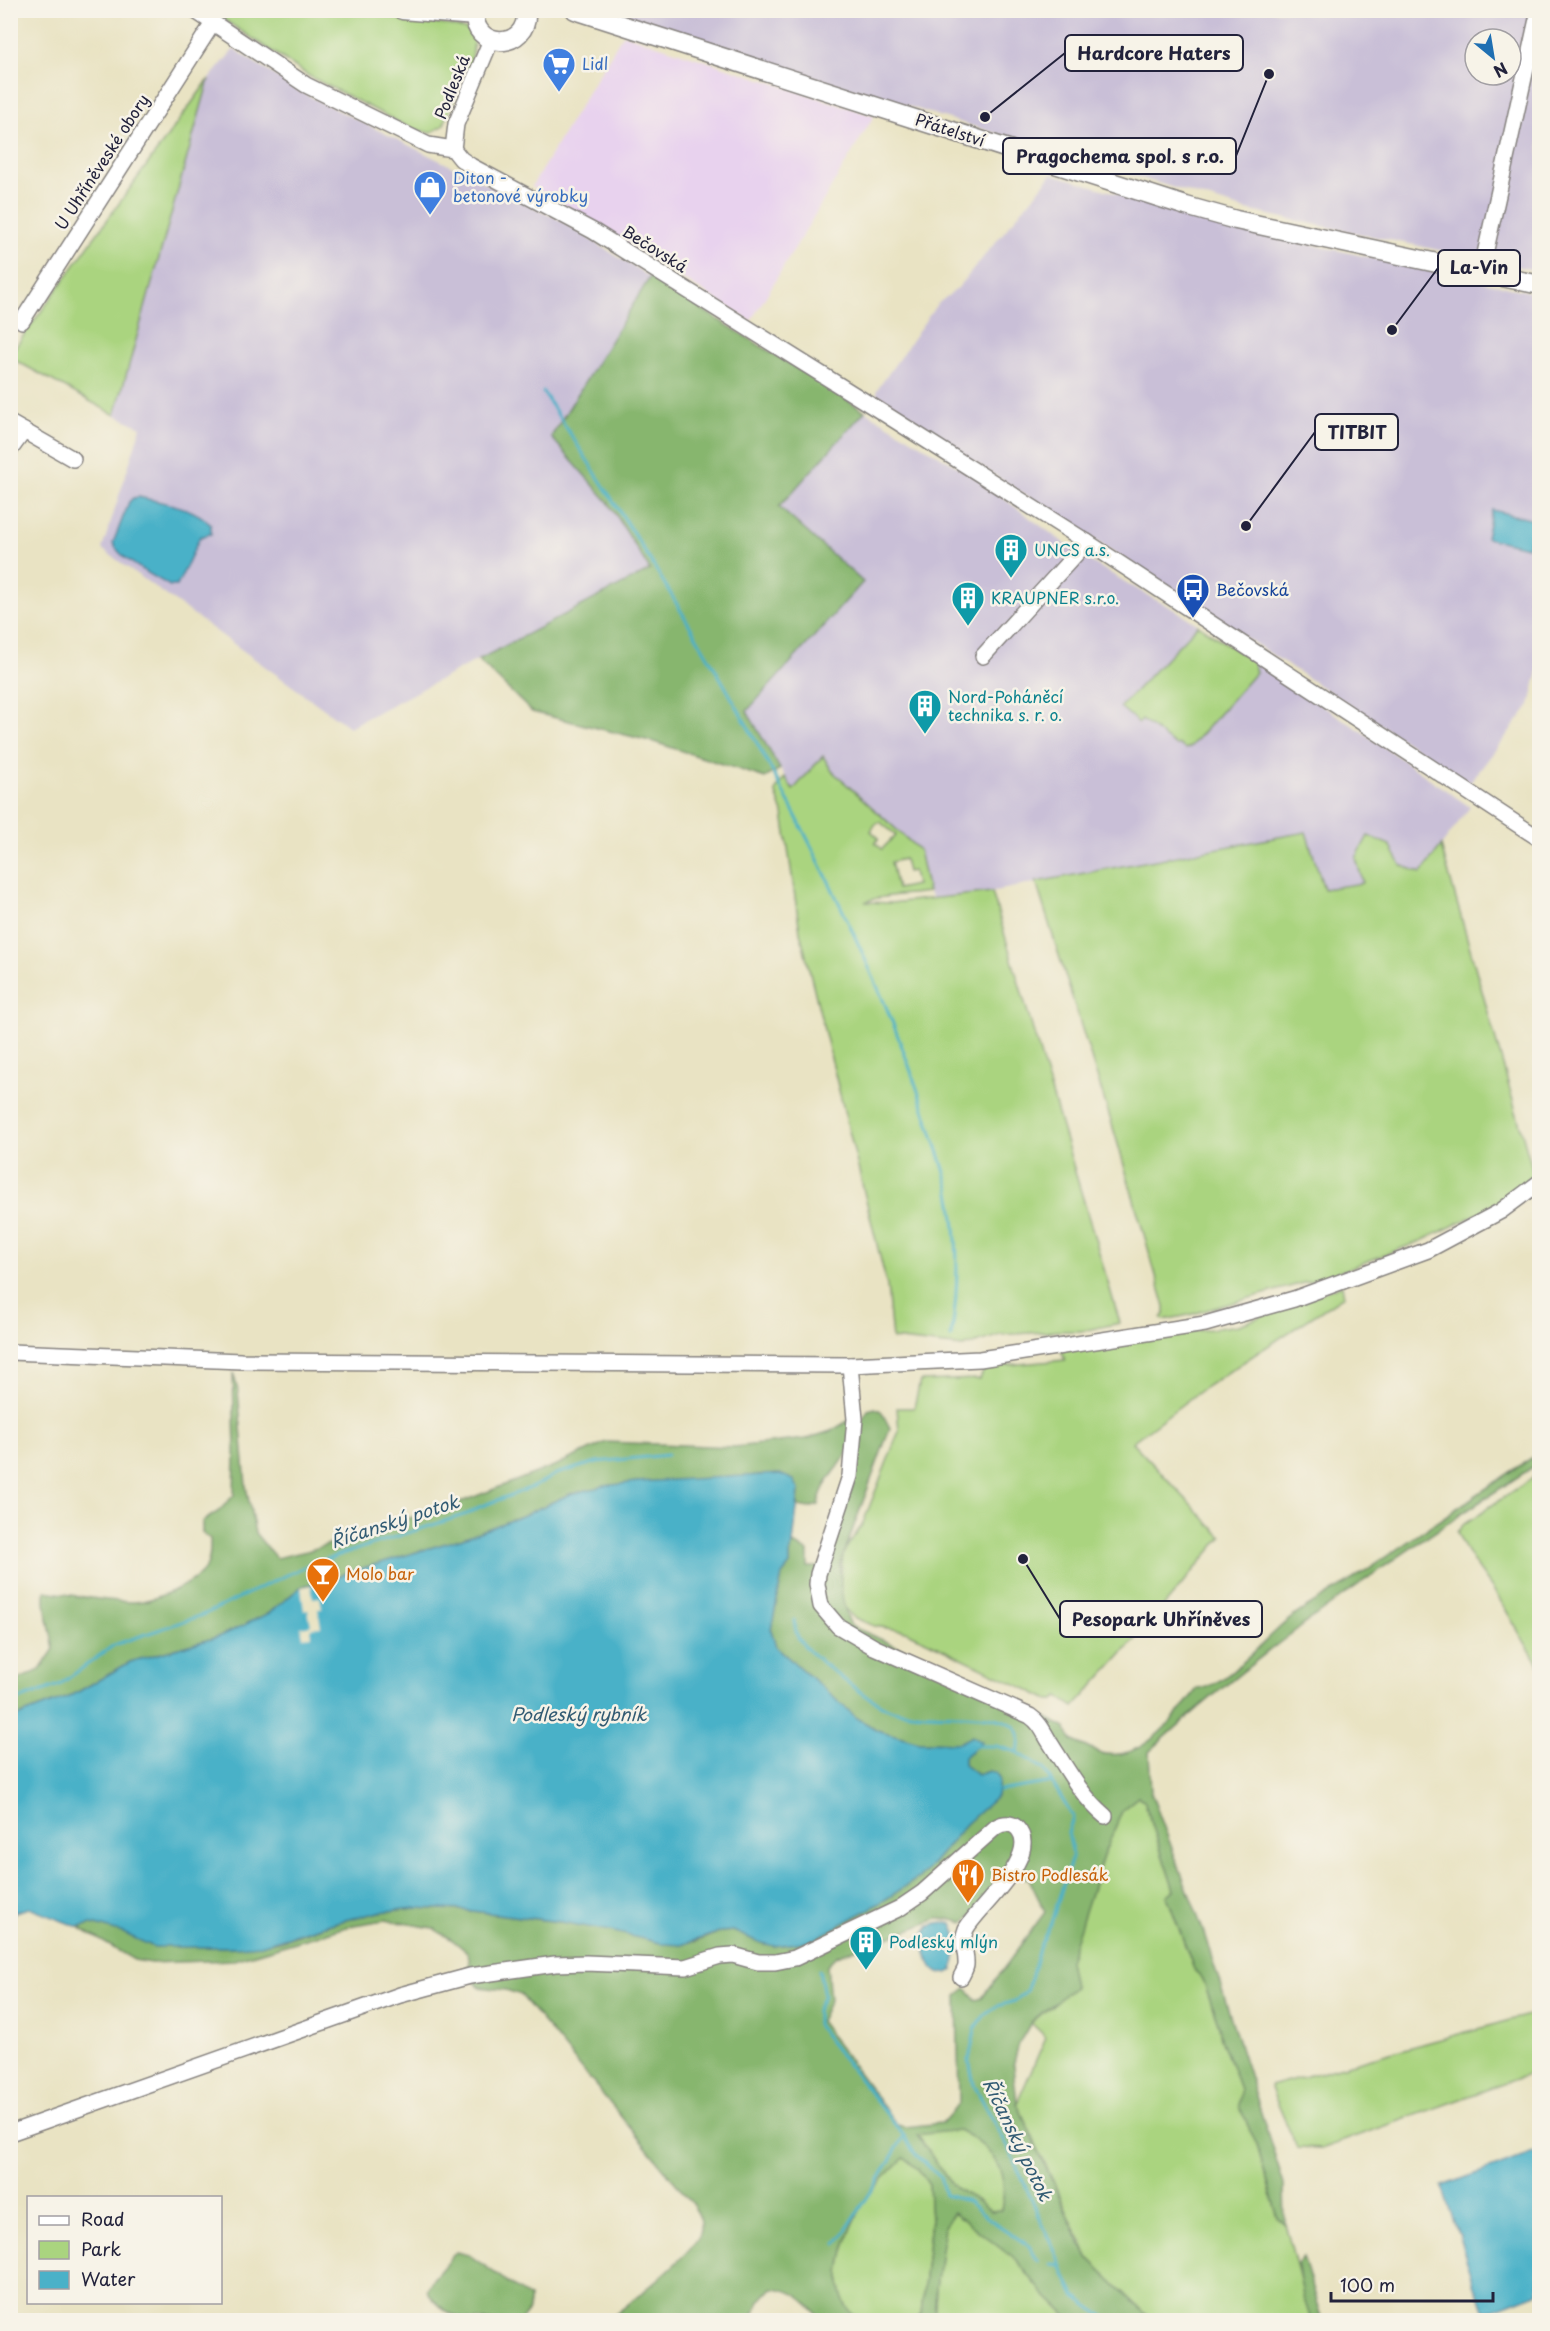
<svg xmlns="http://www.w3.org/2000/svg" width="1550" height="2331" font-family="'Playpen Sans',sans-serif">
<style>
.built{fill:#e8d2ee}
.industrial{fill:#c9bfd7;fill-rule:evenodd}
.green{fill:#aad47f;stroke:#667b5d;stroke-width:1.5;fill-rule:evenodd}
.forest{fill:#87b66e;stroke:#546c54;stroke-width:1.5;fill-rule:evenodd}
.water{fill:#4ab1c8;stroke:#366a82;stroke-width:1.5}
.pier{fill:#e9e3c3}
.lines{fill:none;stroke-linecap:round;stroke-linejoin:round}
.stream{stroke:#4ab1c8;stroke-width:3}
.minor-casing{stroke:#86827f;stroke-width:18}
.major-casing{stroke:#86827f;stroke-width:21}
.minor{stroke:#fff;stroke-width:15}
.major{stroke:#fff;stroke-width:18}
.labels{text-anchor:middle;stroke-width:5;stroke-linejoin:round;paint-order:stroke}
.shop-label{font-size:16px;fill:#366cbe;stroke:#f7f3e8;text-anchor:start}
.street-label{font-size:16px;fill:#22223b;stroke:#f7f3e8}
.culture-label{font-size:16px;fill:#0d838f;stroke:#f7f3e8;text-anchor:start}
.transit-label{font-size:16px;fill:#164399;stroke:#f7f3e8;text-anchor:start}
.food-label{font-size:16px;fill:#c56008;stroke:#f7f3e8;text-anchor:start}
.water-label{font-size:18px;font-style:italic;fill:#325b73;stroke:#f7f3e8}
.leader{fill:none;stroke:#22223b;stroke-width:2}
.callout-dot{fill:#22223b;stroke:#f7f3e8;stroke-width:2}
.callout{fill:#f7f3e8;stroke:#22223b;stroke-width:2}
.callout-label{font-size:18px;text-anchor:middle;font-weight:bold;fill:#22223b}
</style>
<rect width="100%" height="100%" fill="#f7f3e8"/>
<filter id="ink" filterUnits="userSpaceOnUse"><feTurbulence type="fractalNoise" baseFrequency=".0167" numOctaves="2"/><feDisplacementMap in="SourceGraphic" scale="12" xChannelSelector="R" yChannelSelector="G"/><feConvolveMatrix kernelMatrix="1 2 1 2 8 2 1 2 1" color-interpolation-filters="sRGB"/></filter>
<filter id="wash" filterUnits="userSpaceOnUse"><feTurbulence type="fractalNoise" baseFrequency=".008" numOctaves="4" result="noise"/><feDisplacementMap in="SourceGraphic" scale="24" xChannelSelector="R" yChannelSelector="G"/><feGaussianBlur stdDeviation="1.35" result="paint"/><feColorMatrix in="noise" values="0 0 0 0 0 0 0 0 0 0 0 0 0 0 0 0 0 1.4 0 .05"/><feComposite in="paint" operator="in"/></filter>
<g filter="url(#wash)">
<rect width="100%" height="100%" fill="#e9e3c3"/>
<path class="built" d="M 623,34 L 874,116 L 751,321 L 532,186 Z"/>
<g class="industrial">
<path d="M 598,11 L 1539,11 L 1539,271 L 1246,210 ZM 1475,39 L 1511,39 L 1511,75 L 1475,75 Z"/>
<path d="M 234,49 L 297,90 L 558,219 L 650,277 L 551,437 L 608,502 L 650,570 L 349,727 L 102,549 L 141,427 L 115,415 L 209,79 Z"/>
<path d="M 1052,174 L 1230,227 L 1539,294 L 1540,663 L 1530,705 L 1470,783 L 877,399 L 877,390 L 937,304 L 957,289 Z"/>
<path d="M 865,411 L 976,478 L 1083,557 L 1152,598 L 1174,609 L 1361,731 L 1470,807 L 1421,873 L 1401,865 L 1390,845 L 1356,858 L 1363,884 L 1324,889 L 1306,832 L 989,892 L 932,898 L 928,892 L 919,850 L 832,771 L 824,756 L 793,790 L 747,711 L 863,583 L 779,508 Z"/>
</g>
<g class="green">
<path d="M 211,11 L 371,11 L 411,22 L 449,25 L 468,30 L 474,40 L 472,60 L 443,126 L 430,133 L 410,128 L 309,76 Z"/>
<path d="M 209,79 L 115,415 L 11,358 L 11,353 Z"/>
<path d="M 1198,625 L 1253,661 L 1256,672 L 1190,747 L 1185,749 L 1178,744 L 1176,746 L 1142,720 L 1139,723 L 1120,707 Z"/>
<path d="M 823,756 L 832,771 L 919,850 L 928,892 C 910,895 879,895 865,902 L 891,903 L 992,892 L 1120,1323 L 1082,1331 L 1058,1331 L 1001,1335 L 963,1347 L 892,1339 L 887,1285 L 800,932 L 783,813 L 775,791 L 785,777 L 793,790 ZM 880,822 L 896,835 L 882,849 L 875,843 L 879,838 L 871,831 L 876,823 ZM 904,859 L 907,872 L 913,871 L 916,885 L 897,889 L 891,862 Z"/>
<path d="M 1306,832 L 1324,889 L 1363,883 L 1356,858 L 1368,836 L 1390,845 L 1401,865 L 1421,873 L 1441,846 L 1534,1175 L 1492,1207 L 1421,1241 L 1328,1276 L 1189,1315 L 1164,1320 L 1161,1318 L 1165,1313 L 1165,1307 L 1115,1134 L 1036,882 Z"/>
<path d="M 1342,1285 L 1344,1296 L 1204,1388 L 1132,1442 L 1222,1537 L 1142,1632 L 1074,1707 L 1059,1697 L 1054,1700 L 1049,1700 L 906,1631 L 874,1626 L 853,1617 L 844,1608 L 840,1587 L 843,1553 L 863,1523 L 899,1431 L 897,1408 L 914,1408 L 920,1381 L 980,1379 L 985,1367 L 1065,1360 L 1061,1350 L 1239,1325 Z"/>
<path d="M 1539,1474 L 1539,1665 C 1525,1644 1513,1622 1500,1600 C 1486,1577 1467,1557 1457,1532 L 1465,1523 Z"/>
<path d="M 1138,1797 L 1144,1800 L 1174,1890 L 1167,1896 L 1195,1972 L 1203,1979 L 1219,2026 L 1221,2038 L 1240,2089 L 1239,2106 L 1257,2145 L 1278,2218 L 1285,2224 L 1311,2320 L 1259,2320 L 1256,2315 L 1250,2318 L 1251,2320 L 1152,2320 L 1089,2259 L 1017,2103 L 1046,2037 L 1031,2023 L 1074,1987 L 1068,1962 L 1103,1856 L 1123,1809 Z"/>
<path d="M 1539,2012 L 1539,2071 L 1321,2149 L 1297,2148 L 1270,2086 Z"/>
<path d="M 958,2130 C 993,2147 1011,2171 1001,2210 L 991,2211 L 978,2201 L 958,2190 L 948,2180 L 917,2134 Z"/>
<path d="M 904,2158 L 918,2169 L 929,2185 L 931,2221 L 921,2314 L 913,2320 L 861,2320 C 856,2316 848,2310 845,2304 C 831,2277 849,2228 864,2203 C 874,2186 890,2171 904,2158 Z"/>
<path d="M 954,2212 L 1017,2261 L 1043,2293 L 1071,2320 L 934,2320 L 936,2288 L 944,2227 Z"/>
</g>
<g class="forest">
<path d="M 650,277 L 865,411 L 779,507 L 863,582 L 747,711 L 780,769 L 765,778 L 654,742 L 532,712 L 478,660 L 650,570 L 608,502 L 551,437 Z"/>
<path d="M 233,1372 L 238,1391 L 246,1486 L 255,1533 L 276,1558 L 307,1551 L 466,1500 L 559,1464 L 606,1442 L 734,1447 L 806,1439 L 831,1431 L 851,1419 C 851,1427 854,1440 850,1447 C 843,1466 819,1484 819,1505 L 809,1508 L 798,1506 L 799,1490 L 655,1482 L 637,1482 L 570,1494 L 522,1516 L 463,1538 L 301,1587 L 269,1613 L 221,1636 L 130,1662 L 71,1696 L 11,1719 L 11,1683 L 40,1670 L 54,1649 L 45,1603 L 45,1591 C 73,1595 104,1601 133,1602 C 151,1602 198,1583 206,1567 C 211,1558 210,1548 210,1539 L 202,1533 L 202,1522 L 219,1511 L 234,1495 L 235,1453 Z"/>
<path d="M 875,1408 L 881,1411 L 890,1428 L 840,1564 C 840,1587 842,1605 851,1626 L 994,1690 L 1066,1728 C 1068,1742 1077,1742 1088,1748 C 1135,1773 1171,1722 1197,1689 C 1220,1690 1260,1645 1277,1630 C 1299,1609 1328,1596 1353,1579 C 1415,1537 1477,1494 1539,1453 L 1539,1463 C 1404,1551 1268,1642 1149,1752 L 1151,1793 L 1203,1930 L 1284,2185 L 1285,2224 L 1278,2218 L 1257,2145 L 1239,2106 L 1240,2089 L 1221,2038 L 1219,2026 L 1203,1979 L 1195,1972 L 1167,1896 L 1174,1890 L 1144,1800 L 1138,1797 L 1123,1809 L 1103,1856 L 1069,1961 L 1074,1987 L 1032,2021 L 1019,2043 L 1013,2066 L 1017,2103 L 1080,2243 L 1089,2259 L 1152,2320 L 1071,2320 L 1043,2293 L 1017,2261 L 954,2212 L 944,2227 L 936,2288 L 934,2320 L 913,2320 L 921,2314 L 931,2221 L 929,2185 L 918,2169 L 904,2158 C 890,2172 874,2186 864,2203 C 849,2228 831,2277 845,2304 C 848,2310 856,2316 861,2320 L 822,2320 C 809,2303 795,2289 772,2288 L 761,2300 L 750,2320 L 608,2320 C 626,2306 699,2250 701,2230 C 703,2217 694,2207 687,2197 L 521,1995 L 506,1990 L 479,1987 L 465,1969 L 470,1964 L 468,1953 L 454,1941 L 433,1928 L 385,1920 L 354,1925 L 234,1960 L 151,1963 L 134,1960 L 78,1927 L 92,1924 L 177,1946 L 235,1947 L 280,1941 L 337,1922 L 379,1912 L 415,1908 L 464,1910 L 561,1922 L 695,1942 L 720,1932 L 733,1931 L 761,1943 L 774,1946 L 811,1941 L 923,1875 L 966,1824 L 997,1796 L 999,1779 L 996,1773 L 989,1771 L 978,1775 L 964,1765 L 964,1757 L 981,1742 L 972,1736 L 959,1743 L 919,1742 L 877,1730 L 857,1718 L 776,1647 L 771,1630 L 782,1575 L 790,1565 L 790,1551 L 793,1544 L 808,1551 L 808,1567 L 824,1567 L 856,1477 L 863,1419 L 868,1410 ZM 1018,1875 L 1029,1879 L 1045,1912 L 982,1998 L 976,2000 L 966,1988 L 957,1995 L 959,2104 L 942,2123 L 905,2127 L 897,2125 L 820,2021 L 830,2000 L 827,1965 L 836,1956 L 938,1919 L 949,1919 L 964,1923 ZM 958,2130 C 992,2147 1011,2171 1001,2210 L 991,2211 L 978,2201 L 958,2190 L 948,2180 L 917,2135 Z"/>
<path d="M 456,2252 L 469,2255 L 529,2297 L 529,2310 L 521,2320 C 484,2321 449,2327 427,2290 L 433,2279 Z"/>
<path d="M 1303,2257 L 1323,2320 L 1311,2320 L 1303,2296 L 1297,2263 Z"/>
</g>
<g class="water">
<path d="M 139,497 C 162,503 195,506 211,525 L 211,534 L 200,537 L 177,586 L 170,586 C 154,576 120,560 113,543 L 129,502 L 133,498 Z"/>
<path d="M 1492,510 L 1534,520 L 1528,547 L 1486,538 Z"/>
<path d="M 780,1474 L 794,1480 L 799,1490 L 793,1544 L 790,1551 L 790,1565 L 782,1575 L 771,1630 L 776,1647 L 857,1718 L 877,1730 L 919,1742 L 959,1743 L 972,1736 L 982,1742 L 964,1757 L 964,1765 L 977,1775 L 990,1771 L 996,1773 L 999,1779 L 997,1796 L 966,1824 L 923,1875 L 880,1903 L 811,1941 L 774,1946 L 761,1943 L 733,1931 L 720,1932 L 681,1945 L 664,1944 L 610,1931 L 561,1922 L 464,1910 L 415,1908 L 379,1912 L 337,1922 L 261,1945 L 235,1947 L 154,1947 L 123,1933 L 92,1924 L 78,1927 L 29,1908 L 15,1912 L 11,1916 L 11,1719 L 71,1696 L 130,1662 L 221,1636 L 269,1613 L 301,1587 L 463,1538 L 522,1516 L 570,1494 L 604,1486 L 637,1482 Z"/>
<path d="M 946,1922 L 952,1923 C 960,1938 956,1954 953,1971 C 949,1972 943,1975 939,1973 C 929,1969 921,1943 925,1934 C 925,1933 930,1926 930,1926 Z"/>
<path d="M 1539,2151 L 1539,2292 L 1490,2311 L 1483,2310 L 1442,2186 Z"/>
</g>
<path class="pier" d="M 311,1585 L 313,1598 L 320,1597 L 322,1608 L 318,1609 L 321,1627 L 311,1628 L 312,1636 L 303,1637 L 301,1627 L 311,1625 L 308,1610 L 304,1611 L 301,1587 Z"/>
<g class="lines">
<g class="stream">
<path d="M 543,392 C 671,587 792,787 884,1002 C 902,1044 917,1087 931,1130 C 940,1157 950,1183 953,1211 C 959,1253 958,1295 951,1337"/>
<path d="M 794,1621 C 795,1627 796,1634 799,1639 C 812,1658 872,1703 893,1710 C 922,1719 995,1708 1015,1727 C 1022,1734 1019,1744 1018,1753 L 1044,1769 L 1073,1817 L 1068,1833 L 1073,1854 L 1051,1923 L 1039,1948 L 1031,1979 L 1026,1991 L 1015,2001 L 997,2006 L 986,2013 L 975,2029 L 969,2060 L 974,2085 L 1007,2145 L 1075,2296 L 1109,2320"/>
<path d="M 10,1703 L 59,1685 L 114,1645 L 205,1614 L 308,1565 L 470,1513 L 479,1507 L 533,1487 L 556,1474 L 597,1462 L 668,1455"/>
<path d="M 973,1746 L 996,1746 L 1017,1752"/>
<path d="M 999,1791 L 1052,1782"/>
<path d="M 819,1970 L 824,1995 L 817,2010 L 817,2025 L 904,2136 L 916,2155 L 940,2177 L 945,2195 L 968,2201 L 985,2216 L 1029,2246 L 1038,2261"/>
<path d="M 837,2244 L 878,2181 L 904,2136"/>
<path d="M 1051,2264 L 1061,2265"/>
</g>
</g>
</g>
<g filter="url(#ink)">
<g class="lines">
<g class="minor-casing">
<g id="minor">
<path d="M 194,10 L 306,85 L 428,145 L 453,149 L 461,159 L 471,166 L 593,231 L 877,409 L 1087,542 L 1540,839"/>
<path d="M 453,149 L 456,124 L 491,40"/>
<path d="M 1481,272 L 1539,10"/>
<path d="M 22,321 L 213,23"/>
<path d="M 10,423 L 73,459"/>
<path d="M 10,450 L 24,431"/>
<path d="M 983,656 L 1087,542"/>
<path d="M 10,1352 L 241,1361 L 850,1365 L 980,1359 L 1205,1324 L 1294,1299 L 1428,1250 L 1501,1211 L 1540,1182"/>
<path d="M 850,1365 L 855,1419 L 850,1476 L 818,1574 L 817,1584 L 821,1606 L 838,1626 L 874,1647 L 1030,1716 C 1040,1723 1043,1731 1049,1741 C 1065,1766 1082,1797 1105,1816"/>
<path d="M 10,2133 L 400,1995 L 470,1976 L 555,1964 L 586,1963 L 685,1967 L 720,1956 L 733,1955 L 758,1962 L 775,1962 L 795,1958 L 900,1908 L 922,1893 L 996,1827 C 1003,1823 1011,1822 1017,1828 C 1043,1855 977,1908 966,1929 C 960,1943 967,1951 966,1965 C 966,1968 963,1973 961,1977"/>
</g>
</g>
<g class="major-casing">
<g id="major">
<path d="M 402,10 L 475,16"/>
<path d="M 475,10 C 470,51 530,52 526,10"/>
<path d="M 575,10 L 1186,206 L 1236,220 L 1540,285"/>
</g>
</g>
<use href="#minor" class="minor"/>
<use href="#major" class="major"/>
</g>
</g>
<defs>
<g id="supermarket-pin" transform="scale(1.725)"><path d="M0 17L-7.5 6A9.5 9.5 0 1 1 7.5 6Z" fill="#3f7fe0" stroke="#f7f3e8"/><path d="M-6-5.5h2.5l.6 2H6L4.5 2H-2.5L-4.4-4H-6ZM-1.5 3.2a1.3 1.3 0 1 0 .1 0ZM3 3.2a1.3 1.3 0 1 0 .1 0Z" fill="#fff"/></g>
<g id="shop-pin" transform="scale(1.725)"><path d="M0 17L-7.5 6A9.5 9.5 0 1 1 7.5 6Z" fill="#3f7fe0" stroke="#f7f3e8"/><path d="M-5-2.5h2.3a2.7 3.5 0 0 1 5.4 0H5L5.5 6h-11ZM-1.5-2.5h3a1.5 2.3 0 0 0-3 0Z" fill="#fff"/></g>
<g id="building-pin" transform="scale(1.725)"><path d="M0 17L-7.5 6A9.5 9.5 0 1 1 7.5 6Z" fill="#0f9aa8" stroke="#f7f3e8"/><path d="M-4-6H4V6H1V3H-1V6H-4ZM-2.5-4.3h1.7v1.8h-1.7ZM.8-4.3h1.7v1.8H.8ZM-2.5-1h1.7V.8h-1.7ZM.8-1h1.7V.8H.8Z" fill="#fff"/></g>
<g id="bus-pin" transform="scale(1.725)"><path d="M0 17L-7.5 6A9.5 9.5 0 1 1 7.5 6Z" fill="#1a4fb4" stroke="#f7f3e8"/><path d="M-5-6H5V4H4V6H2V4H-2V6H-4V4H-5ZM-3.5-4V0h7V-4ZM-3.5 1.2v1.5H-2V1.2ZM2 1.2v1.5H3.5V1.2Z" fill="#fff"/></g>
<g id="bar-pin" transform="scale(1.725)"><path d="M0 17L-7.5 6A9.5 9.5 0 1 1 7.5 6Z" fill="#e8710a" stroke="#f7f3e8"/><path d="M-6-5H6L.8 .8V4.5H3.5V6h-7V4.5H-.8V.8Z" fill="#fff"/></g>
<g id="restaurant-pin" transform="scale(1.725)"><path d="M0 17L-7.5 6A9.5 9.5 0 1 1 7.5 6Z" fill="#e8710a" stroke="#f7f3e8"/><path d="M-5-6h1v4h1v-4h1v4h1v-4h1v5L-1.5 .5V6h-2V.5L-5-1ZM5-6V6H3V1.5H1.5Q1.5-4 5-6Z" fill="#fff"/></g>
</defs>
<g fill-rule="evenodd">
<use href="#supermarket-pin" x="559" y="64"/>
<use href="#shop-pin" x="430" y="187"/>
<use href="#building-pin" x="1011" y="550"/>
<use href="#bus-pin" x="1193" y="590"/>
<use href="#building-pin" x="968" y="598"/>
<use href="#building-pin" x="925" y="706"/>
<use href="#bar-pin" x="323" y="1574"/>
<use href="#restaurant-pin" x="968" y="1875"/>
<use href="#building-pin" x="866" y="1942"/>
</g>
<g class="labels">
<g class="shop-label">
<text x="582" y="70">Lidl</text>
<text x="453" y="184">Diton -<tspan x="453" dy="18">betonové výrobky</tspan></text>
</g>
<g class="street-label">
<text transform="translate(452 87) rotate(-68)" y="6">Podleská</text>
<text transform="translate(950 130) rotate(18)" y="6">Přátelství</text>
<text transform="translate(102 162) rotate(-57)" y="6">U Uhříněveské obory</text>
<text transform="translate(655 249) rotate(32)" y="6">Bečovská</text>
</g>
<g class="culture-label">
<text x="1034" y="556">UNCS a.s.</text>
<text x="991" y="604">KRAUPNER s.r.o.</text>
<text x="948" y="703">Nord-Poháněcí<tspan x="948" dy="18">technika s. r. o.</tspan></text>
<text x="889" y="1948">Podleský mlýn</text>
</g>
<g class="transit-label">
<text x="1216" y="596">Bečovská</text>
</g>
<g class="food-label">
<text x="346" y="1580">Molo bar</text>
<text x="991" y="1881">Bistro Podlesák</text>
</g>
<g class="water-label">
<text transform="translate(395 1522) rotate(-18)" y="6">Říčanský potok</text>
<text x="579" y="1721">Podleský rybník</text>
<text transform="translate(1017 2140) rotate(64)" y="6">Říčanský potok</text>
</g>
</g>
<path class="leader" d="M985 117L1065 53M1269 74L1236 156M1392 330L1438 268M1246 526L1315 432M1023 1559L1060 1619"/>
<g class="callout-dot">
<circle cx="985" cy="117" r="6"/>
<circle cx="1269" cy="74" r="6"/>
<circle cx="1392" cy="330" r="6"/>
<circle cx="1246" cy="526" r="6"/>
<circle cx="1023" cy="1559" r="6"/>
</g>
<g class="callout">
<rect x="1065" y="35" width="178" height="36" rx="6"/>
<rect x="1003" y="138" width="233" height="36" rx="6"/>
<rect x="1438" y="250" width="82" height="36" rx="6"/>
<rect x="1315" y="414" width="83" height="36" rx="6"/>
<rect x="1060" y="1601" width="202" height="36" rx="6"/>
</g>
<g class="callout-label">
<text x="1154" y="60">Hardcore Haters</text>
<text x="1120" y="163">Pragochema spol. s r.o.</text>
<text x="1479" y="274">La-Vin</text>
<text x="1357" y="439">TITBIT</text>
<text x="1161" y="1626">Pesopark Uhříněves</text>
</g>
<rect width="1550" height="2331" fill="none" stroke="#f7f3e8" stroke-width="36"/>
<rect x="27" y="2196" width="195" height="108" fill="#f7f3e8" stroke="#a29fa3" stroke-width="1.5"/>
<rect x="39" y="2216" width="30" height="9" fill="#ffffff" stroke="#a29fa3" stroke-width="1.5"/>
<text x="81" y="2226" font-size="18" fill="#22223b">Road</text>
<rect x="39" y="2241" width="30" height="18" fill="#aad47f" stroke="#a29fa3" stroke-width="1.5"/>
<text x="81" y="2256" font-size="18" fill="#22223b">Park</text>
<rect x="39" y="2271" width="30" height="18" fill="#4ab1c8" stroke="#a29fa3" stroke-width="1.5"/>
<text x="81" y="2286" font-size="18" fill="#22223b">Water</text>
<g transform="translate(1493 57) rotate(150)"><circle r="28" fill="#f7f3e8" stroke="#a29fa3" stroke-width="1.5"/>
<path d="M0-4.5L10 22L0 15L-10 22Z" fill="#1f6fb2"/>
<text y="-9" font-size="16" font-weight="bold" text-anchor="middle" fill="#22223b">N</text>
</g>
<path d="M1331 2292v9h162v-9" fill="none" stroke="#22223b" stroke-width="3"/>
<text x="1340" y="2292" font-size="18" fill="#22223b" stroke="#f7f3e8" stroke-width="4.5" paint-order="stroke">100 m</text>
</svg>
